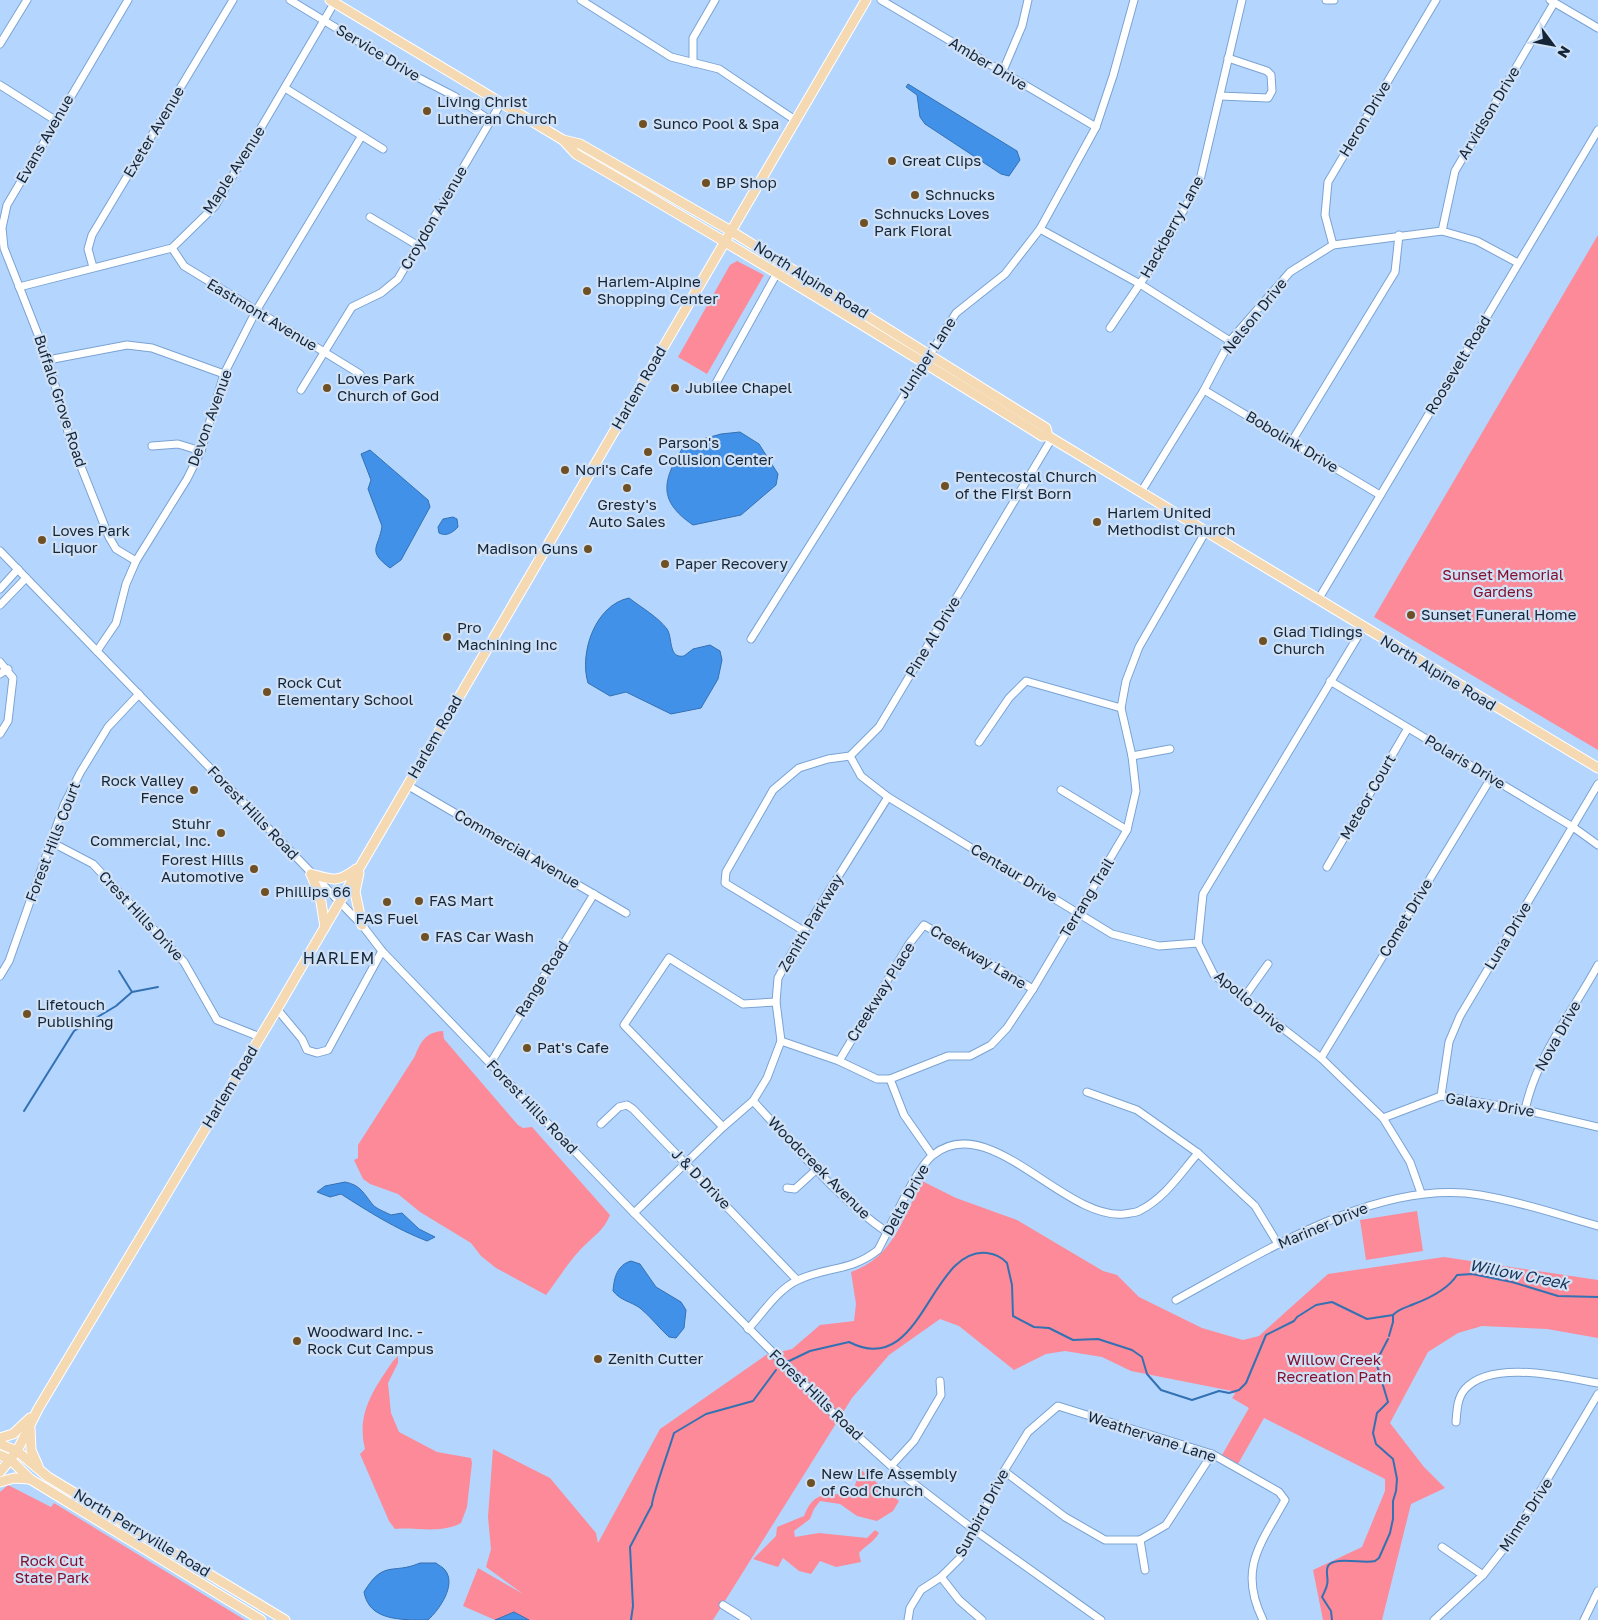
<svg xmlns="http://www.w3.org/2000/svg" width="1598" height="1620" font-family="'Golos Text',sans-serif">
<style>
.green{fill:#fc8a98}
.water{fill:#4291e8;stroke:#3471b3}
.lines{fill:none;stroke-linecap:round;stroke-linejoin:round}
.stream{stroke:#3471b3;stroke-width:2}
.minor-casing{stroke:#7aa3d3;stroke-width:9}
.major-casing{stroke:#fff;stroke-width:11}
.minor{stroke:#fff;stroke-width:7}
.major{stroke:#f5d9b3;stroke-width:9}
.poi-dot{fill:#6f5025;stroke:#d0e1f6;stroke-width:2}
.labels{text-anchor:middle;stroke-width:4.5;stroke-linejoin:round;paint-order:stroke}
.street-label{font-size:15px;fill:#152538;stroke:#d0e1f6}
.poi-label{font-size:15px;fill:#152538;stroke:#d0e1f6;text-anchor:start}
.park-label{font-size:15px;fill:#82102f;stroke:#d0e1f6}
.neighbourhood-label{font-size:16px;letter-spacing:1px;fill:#152538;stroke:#d0e1f6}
.water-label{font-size:16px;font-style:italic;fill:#163558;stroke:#d0e1f6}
</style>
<rect width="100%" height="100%" fill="#b4d6fe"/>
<g class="green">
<path d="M 1598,235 L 1598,750 L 1374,617 Z"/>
<path d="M 737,261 L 764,275 L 707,374 L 678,357 L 730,265 Z"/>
<path d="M 443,1031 L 444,1039 L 518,1125 L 523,1128 L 532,1127 L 610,1215 C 604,1231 591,1238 580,1250 C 567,1264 557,1281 546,1295 L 496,1268 L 481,1256 L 471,1243 L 420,1212 L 398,1194 L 370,1184 L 363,1179 L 354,1160 L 358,1158 L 358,1145 L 415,1056 C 421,1041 426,1032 443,1031 Z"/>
<path d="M 922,1181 L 956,1198 L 1017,1220 L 1103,1271 L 1117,1275 L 1139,1297 L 1202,1328 L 1243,1340 L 1259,1336 L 1328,1274 L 1444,1257 L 1598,1280 L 1598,1338 L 1547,1329 L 1482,1326 L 1458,1333 L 1428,1352 L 1390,1423 L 1424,1467 L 1445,1488 L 1411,1504 L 1382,1620 L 1323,1620 L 1313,1570 L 1362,1547 L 1385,1491 L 1385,1479 L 1264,1418 L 1238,1464 L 1222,1455 L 1249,1408 L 1232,1398 L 1235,1394 L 1232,1391 L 1131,1371 L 1102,1357 L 1065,1351 L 1046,1354 L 1014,1370 L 959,1326 L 940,1319 L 889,1355 L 852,1398 L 713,1620 L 495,1620 L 463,1606 L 478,1568 L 523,1594 L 486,1567 L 491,1549 L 488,1517 L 493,1449 L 550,1478 L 596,1533 L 598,1543 L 660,1429 L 766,1355 L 792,1349 L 820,1325 L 854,1321 L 856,1304 L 851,1272 C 893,1258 903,1218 922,1181 Z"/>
<path d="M 1417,1211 L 1423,1251 L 1366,1260 L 1360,1220 Z"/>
<path d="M 398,1356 L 398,1363 L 388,1383 L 391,1413 L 399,1432 L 437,1452 L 471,1458 L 472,1463 L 467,1507 L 461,1523 C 441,1534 417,1527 395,1529 L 389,1521 L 360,1454 L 365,1449 C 356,1413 374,1389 393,1361 Z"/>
<path d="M 860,1469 L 899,1501 L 893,1511 L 877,1521 L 857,1516 L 840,1504 L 820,1501 L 814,1509 L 810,1519 L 794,1531 L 795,1537 L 819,1533 L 867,1538 L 875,1530 L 879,1533 C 874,1542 866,1545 859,1553 L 861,1562 L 836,1567 L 820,1561 L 811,1574 L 799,1571 L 783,1558 L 778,1567 L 753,1559 L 776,1536 L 777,1527 L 804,1516 C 814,1490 827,1494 852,1495 Z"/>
<path d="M 8,1485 L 51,1507 L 54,1503 L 245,1620 L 0,1620 L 0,1492 Z"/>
</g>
<g class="water">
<path d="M 908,84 L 1017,151 L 1020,160 L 1009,176 L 1001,174 L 925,124 L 920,117 L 917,95 L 906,87 Z"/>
<path d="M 740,432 L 759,444 L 778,474 L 776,485 L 741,515 L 693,525 C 655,499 664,478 685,444 L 721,434 Z"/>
<path d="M 370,450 L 428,500 L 430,507 L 401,560 L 390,568 C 366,550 379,548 382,526 L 368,489 L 371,480 L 361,454 Z"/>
<path d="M 453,517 L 457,519 L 458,527 C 453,532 447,537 439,533 L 438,527 L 443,519 Z"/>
<path d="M 629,598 C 642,608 658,617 667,629 C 673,638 668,659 684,656 L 693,649 L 710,645 L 720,651 L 722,660 L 718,679 L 701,708 L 671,714 L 626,692 L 610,696 L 588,683 C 579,653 595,605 629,598 Z"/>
<path d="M 345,1182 C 361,1185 364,1194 373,1205 C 377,1209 385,1212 391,1215 L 402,1213 L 419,1229 L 435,1237 L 427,1241 C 396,1229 369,1212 341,1194 L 330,1197 L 317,1192 L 325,1186 Z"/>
<path d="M 631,1261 L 640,1264 L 656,1287 L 681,1302 L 686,1310 L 684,1328 L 676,1338 L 669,1337 C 659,1328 651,1317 640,1308 C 630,1301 621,1301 613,1291 C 614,1278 617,1265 631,1261 Z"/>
<path d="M 420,1563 L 436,1563 C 438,1565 443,1567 445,1570 C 457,1585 439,1610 428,1620 C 398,1620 369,1620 364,1592 C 384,1559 392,1575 420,1563 Z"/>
<path d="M 514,1612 L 529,1620 L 495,1620 Z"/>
</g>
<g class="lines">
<g class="stream">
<path d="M 119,971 L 132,992"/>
<path d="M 24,1111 L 74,1031 L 116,1006 L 132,992 L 158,987"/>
<path d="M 1389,1336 L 1393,1322 L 1393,1315"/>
<path d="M 787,1362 L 810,1351 L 849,1342 C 923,1380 929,1247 987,1253 C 995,1254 1001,1256 1007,1263 L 1012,1285 L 1013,1316 L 1034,1327 L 1049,1328 L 1073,1340 L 1098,1339 L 1132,1350 L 1142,1357 L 1147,1374 L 1161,1390 L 1192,1400 L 1219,1391 L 1229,1393 L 1239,1390 L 1246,1383 L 1266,1335 L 1294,1321 L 1297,1317 L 1316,1305 L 1332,1302 L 1367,1319 L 1393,1315 C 1398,1309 1407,1307 1414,1304 C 1430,1298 1448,1289 1457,1275 L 1472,1274 L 1512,1282 L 1558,1296 L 1598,1297"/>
<path d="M 631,1620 L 633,1606 L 630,1547 L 652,1505 C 651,1499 671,1444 674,1433 L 706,1414 L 753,1401 L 776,1370"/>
<path d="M 1332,1620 L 1331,1611 L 1322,1597 C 1324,1593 1326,1589 1327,1585 C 1329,1579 1325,1572 1328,1566 C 1334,1556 1364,1564 1375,1561 L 1379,1558 L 1390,1533 L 1393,1519 L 1393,1501 L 1396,1491 L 1397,1479 L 1393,1459 L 1376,1444 L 1373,1433 L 1377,1413 L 1388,1402 L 1376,1362 L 1388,1339"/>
</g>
<g class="minor-casing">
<g id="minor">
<path d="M 128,0 L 7,205 L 2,228 L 4,248 L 48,360 L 70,439 L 109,537 L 116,549 L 136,561"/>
<path d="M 290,0 L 417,77 L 454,96 L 491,121"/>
<path d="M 581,0 L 671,57 L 719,69 L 795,120"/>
<path d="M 881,0 L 1096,127"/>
<path d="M 1326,0 L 1334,0"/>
<path d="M 1550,0 L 1598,28"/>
<path d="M 0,44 L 27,0"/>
<path d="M 693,63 L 693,38 L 715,0"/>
<path d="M 1002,73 L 1022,26 L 1028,0"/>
<path d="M 0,85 L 55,120"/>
<path d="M 285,88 L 383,149"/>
<path d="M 1220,96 L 1268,98 L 1272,91 L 1271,75 L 1267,71 L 1228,58"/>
<path d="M 370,217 L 417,245"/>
<path d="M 1040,229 L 1140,284 L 1230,341"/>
<path d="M 1442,231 L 1455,171 L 1554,3"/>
<path d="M 1333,245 L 1325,215 L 1328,182 L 1436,0"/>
<path d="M 172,248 L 184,266 L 360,374"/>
<path d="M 93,267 L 88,249 L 92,235 L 233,0"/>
<path d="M 19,287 L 172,248 L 215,206 L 336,0"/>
<path d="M 1110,328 L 1158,257 L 1200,180 L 1242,0"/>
<path d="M 48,360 L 127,345 L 152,348 L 224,374"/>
<path d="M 716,383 L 777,273"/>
<path d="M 301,390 L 352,307 L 381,293 L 398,279 L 501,103"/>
<path d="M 1204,390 L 1380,495"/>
<path d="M 1292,441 L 1395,272 L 1399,235"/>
<path d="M 152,446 L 178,444 L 201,451"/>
<path d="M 1141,492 L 1204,390 L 1230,341 L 1290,272 L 1333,245 L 1442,231 L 1477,241 L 1518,263"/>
<path d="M 0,551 L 362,925 L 382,951 L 634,1213 L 839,1419 L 891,1466 L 973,1529 L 1101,1620"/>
<path d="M 0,589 L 18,569"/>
<path d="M 1318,600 L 1598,130"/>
<path d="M 0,605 L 26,578"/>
<path d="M 1363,628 L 1203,894 L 1198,943 L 1214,975 L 1321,1058 L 1383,1118 L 1410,1162 L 1421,1193"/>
<path d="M 751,639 L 956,313 L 1005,274 L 1040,229 L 1096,127 L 1113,76 L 1134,0"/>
<path d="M 97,651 L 116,623 L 126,584 L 136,561 L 187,479 L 201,451 L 224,374 L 256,311 L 361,137"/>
<path d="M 0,662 L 13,678 L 8,721 L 0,734"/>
<path d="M 0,674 L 8,669"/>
<path d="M 1330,681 L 1573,827 L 1598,845"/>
<path d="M 979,742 L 1009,698 L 1026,681 L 1121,708"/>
<path d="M 850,756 L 861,776 L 888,797 L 1112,934 L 1159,946 L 1198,943"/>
<path d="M 1132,756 L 1170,749"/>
<path d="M 407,785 L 626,913"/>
<path d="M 1061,790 L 1127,830"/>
<path d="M 53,843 L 93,864 L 184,962 L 217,1020 L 260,1037"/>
<path d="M 1327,867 L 1408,728"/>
<path d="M 804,931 L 725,883 L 726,872 L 773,790 L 799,768 L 828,759 L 850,756 L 879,727 L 1052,438"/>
<path d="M 0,976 L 9,961 L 64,805 L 80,773 L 108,727 L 139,694"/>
<path d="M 1243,999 L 1268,964"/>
<path d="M 277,1009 L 302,1039 L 307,1050 L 317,1053 L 328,1050 L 382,951"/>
<path d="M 781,1041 L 839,1061 L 877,1079 L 890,1079 L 948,1056 L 970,1056 L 991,1045 L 1007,1028 L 1033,989 L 1127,830 L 1136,791 L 1132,756 L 1121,708 L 1126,681 L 1139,647 L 1206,531"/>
<path d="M 1321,1058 L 1491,778"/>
<path d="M 839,1061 L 909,944 L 924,925 L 1033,989"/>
<path d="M 490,1064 L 594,894"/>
<path d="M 890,1079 L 904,1115 L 932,1155"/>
<path d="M 1087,1092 L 1137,1110 L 1198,1153 L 1255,1206 L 1278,1244"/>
<path d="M 1441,1096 L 1449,1042 L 1460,1016 L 1598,784"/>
<path d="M 753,1101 C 795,1146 837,1198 888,1233"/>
<path d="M 1525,1110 C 1536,1057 1573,1011 1598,965"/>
<path d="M 1383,1118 L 1441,1096 L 1525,1110 L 1598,1127"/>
<path d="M 601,1124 L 619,1107 L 627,1105 L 633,1109 L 797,1280"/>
<path d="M 723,1127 L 624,1025 L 669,958 L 743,1004 L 776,1002"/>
<path d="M 787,1188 L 795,1189 L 817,1169"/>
<path d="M 634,1213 L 723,1127 L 753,1101 L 767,1078 L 781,1041 L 776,1002 L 778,978 L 804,931 L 888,797"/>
<path d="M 1176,1300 C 1262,1253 1378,1178 1480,1195 C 1519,1201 1559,1215 1598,1226"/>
<path d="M 748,1329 C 763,1313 778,1289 798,1280 C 828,1266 850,1272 878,1250 C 890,1228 916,1168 933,1155 C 989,1109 1064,1220 1124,1214 C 1129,1213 1135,1213 1139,1211 C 1165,1198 1180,1174 1198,1153"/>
<path d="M 1456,1422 C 1457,1411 1457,1398 1465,1389 C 1492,1359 1562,1377 1598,1383"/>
<path d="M 891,1466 L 914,1441 L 941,1395 L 940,1381"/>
<path d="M 1004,1471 L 1065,1517 L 1105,1540 L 1140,1540 L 1166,1525 L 1212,1454"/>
<path d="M 1140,1540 L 1145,1570"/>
<path d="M 1442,1547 L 1483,1575"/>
<path d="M 941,1577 L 959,1600 L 982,1620"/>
<path d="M 723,1605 L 747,1620"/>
<path d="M 908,1620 L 910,1608 L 921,1590 L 941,1577 L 960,1558 L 1004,1471 L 1028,1432 L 1058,1406 L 1212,1454 L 1279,1492 L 1285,1500 C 1260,1545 1238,1569 1263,1620"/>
<path d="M 1434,1620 L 1483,1575 L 1513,1537 L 1598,1394"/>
<path d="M 1584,1620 L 1598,1591"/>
</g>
</g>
<g class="major-casing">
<g id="major">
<path d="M 330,0 L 563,140 L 576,154 C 733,245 888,340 1042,436 L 1048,436 L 1598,768"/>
<path d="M 563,140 L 580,144 L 731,231 L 1046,428 L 1048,436"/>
<path d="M 359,873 L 355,892 L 362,925"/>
<path d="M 311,874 L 320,896 L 325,927"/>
<path d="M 311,874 C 332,880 338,883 356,869"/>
<path d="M 30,1428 L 31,1450 L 38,1466"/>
<path d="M 0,1438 L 13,1434 L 30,1418"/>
<path d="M 0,1444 L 17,1451 L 48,1477 L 285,1620"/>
<path d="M 0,1455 L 11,1460 L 30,1479 L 261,1620"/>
<path d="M 0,1472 L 17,1451 L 38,1409 L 277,1009 L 866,0"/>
<path d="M 0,1482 L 14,1478 L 30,1479"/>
</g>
</g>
<use href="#minor" class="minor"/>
<use href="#major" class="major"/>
</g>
<g class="poi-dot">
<circle cx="427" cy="111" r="5"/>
<circle cx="643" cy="124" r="5"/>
<circle cx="892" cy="161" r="5"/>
<circle cx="706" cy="183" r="5"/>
<circle cx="915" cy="195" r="5"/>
<circle cx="864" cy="223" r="5"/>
<circle cx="587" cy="291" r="5"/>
<circle cx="327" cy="388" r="5"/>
<circle cx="675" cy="388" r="5"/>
<circle cx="648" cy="452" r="5"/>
<circle cx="565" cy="470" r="5"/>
<circle cx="945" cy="486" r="5"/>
<circle cx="627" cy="488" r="5"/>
<circle cx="1097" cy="522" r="5"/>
<circle cx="42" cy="540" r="5"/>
<circle cx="588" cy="549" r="5"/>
<circle cx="665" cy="564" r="5"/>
<circle cx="1411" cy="615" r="5"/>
<circle cx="447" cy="637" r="5"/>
<circle cx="1263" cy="641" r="5"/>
<circle cx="267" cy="692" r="5"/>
<circle cx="194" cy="790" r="5"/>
<circle cx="221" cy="833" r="5"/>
<circle cx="254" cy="869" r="5"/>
<circle cx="265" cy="892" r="5"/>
<circle cx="419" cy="901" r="5"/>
<circle cx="387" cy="902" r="5"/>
<circle cx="425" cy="937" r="5"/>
<circle cx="27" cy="1014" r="5"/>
<circle cx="527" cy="1048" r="5"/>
<circle cx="297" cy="1341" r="5"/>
<circle cx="598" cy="1359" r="5"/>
<circle cx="811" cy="1483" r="5"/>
</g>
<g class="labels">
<g class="street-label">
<text transform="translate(378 53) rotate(31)" y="5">Service Drive</text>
<text transform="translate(988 64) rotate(31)" y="5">Amber Drive</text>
<text transform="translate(1489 113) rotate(-59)" y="5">Arvidson Drive</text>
<text transform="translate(1365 119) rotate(-59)" y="5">Heron Drive</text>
<text transform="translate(154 132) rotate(-59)" y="5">Exeter Avenue</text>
<text transform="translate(45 139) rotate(-60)" y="5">Evans Avenue</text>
<text transform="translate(234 170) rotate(-57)" y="5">Maple Avenue</text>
<text transform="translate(434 218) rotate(-60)" y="5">Croydon Avenue</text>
<text transform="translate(1172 227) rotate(-61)" y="5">Hackberry Lane</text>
<text transform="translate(811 280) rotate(32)" y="5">North Alpine Road</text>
<text transform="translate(262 315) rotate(31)" y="5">Eastmont Avenue</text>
<text transform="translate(1255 316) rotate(-51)" y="5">Nelson Drive</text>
<text transform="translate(927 358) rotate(-57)" y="5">Juniper Lane</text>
<text transform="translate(1458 365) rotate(-59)" y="5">Roosevelt Road</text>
<text transform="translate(639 388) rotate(-60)" y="5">Harlem Road</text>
<text transform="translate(60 401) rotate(72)" y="5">Buffalo Grove Road</text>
<text transform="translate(210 418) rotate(-70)" y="5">Devon Avenue</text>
<text transform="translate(1292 442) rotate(31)" y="5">Bobolink Drive</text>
<text transform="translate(933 637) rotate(-59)" y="5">Pine Al Drive</text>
<text transform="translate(1438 673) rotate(31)" y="5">North Alpine Road</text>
<text transform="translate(435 737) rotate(-60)" y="5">Harlem Road</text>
<text transform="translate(1465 762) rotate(31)" y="5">Polaris Drive</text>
<text transform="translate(1368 797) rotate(-60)" y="5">Meteor Court</text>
<text transform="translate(253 813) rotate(46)" y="5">Forest Hills Road</text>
<text transform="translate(53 842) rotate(-69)" y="5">Forest Hills Court</text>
<text transform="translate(517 849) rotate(30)" y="5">Commercial Avenue</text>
<text transform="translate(1014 873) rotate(31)" y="5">Centaur Drive</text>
<text transform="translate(1087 898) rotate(-59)" y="5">Terrang Trail</text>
<text transform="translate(141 916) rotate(47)" y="5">Crest Hills Drive</text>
<text transform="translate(1406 918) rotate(-59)" y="5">Comet Drive</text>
<text transform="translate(811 923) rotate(-59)" y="5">Zenith Parkway</text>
<text transform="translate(1508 936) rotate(-59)" y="5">Luna Drive</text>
<text transform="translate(978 957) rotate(31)" y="5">Creekway Lane</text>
<text transform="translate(542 979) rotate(-58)" y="5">Range Road</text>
<text transform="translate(881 992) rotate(-58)" y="5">Creekway Place</text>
<text transform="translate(1250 1002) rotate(40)" y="5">Apollo Drive</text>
<text transform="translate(1558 1036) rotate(-61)" y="5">Nova Drive</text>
<text transform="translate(230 1087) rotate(-59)" y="5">Harlem Road</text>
<text transform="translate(1490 1105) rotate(9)" y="5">Galaxy Drive</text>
<text transform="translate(532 1107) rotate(46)" y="5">Forest Hills Road</text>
<text transform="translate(819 1168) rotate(45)" y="5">Woodcreek Avenue</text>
<text transform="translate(701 1179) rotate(46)" y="5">J &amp; D Drive</text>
<text transform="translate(906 1200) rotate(-61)" y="5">Delta Drive</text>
<text transform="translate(1323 1226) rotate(-23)" y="5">Mariner Drive</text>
<text transform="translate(816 1395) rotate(44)" y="5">Forest Hills Road</text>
<text transform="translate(1152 1437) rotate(18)" y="5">Weathervane Lane</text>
<text transform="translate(982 1513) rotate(-62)" y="5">Sunbird Drive</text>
<text transform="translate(1526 1515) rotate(-57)" y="5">Minns Drive</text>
<text transform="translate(142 1533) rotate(31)" y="5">North Perryville Road</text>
</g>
<g class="poi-label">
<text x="437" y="107">Living Christ<tspan x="437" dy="17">Lutheran Church</tspan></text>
<text x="653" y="129">Sunco Pool &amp; Spa</text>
<text x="902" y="166">Great Clips</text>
<text x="716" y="188">BP Shop</text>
<text x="925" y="200">Schnucks</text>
<text x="874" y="219">Schnucks Loves<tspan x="874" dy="17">Park Floral</tspan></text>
<text x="597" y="287">Harlem-Alpine<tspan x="597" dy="17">Shopping Center</tspan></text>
<text x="337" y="384">Loves Park<tspan x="337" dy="17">Church of God</tspan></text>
<text x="685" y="393">Jubilee Chapel</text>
<text x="658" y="448">Parson's<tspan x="658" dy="17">Collision Center</tspan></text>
<text x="575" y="475">Nori's Cafe</text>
<text x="955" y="482">Pentecostal Church<tspan x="955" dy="17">of the First Born</tspan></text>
<text x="627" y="510" text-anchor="middle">Gresty's<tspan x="627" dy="17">Auto Sales</tspan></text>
<text x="1107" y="518">Harlem United<tspan x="1107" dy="17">Methodist Church</tspan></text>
<text x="52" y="536">Loves Park<tspan x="52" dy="17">Liquor</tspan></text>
<text x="578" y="554" text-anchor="end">Madison Guns</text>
<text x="675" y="569">Paper Recovery</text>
<text x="1421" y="620">Sunset Funeral Home</text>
<text x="457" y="633">Pro<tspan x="457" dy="17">Machining Inc</tspan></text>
<text x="1273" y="637">Glad Tidings<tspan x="1273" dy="17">Church</tspan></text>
<text x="277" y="688">Rock Cut<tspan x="277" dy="17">Elementary School</tspan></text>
<text x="184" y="786" text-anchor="end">Rock Valley<tspan x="184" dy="17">Fence</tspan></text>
<text x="211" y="829" text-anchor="end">Stuhr<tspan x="211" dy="17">Commercial, Inc.</tspan></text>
<text x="244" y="865" text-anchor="end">Forest Hills<tspan x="244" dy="17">Automotive</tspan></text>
<text x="275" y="897">Phillips 66</text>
<text x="429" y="906">FAS Mart</text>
<text x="387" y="924" text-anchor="middle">FAS Fuel</text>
<text x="435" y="942">FAS Car Wash</text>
<text x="37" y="1010">Lifetouch<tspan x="37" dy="17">Publishing</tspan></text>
<text x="537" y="1053">Pat's Cafe</text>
<text x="307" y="1337">Woodward Inc. -<tspan x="307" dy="17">Rock Cut Campus</tspan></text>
<text x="608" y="1364">Zenith Cutter</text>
<text x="821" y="1479">New Life Assembly<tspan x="821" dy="17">of God Church</tspan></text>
</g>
<g class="park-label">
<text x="1503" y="580">Sunset Memorial<tspan x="1503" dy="17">Gardens</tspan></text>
<text x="1334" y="1365">Willow Creek<tspan x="1334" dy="17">Recreation Path</tspan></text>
<text x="52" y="1566">Rock Cut<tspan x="52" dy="17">State Park</tspan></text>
</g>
<g class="neighbourhood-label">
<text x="339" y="964">HARLEM</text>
</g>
<g class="water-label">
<text transform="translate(1519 1274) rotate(11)" y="6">Willow Creek</text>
</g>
</g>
<g transform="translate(1553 45) rotate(122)" stroke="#d0e1f6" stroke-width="4" paint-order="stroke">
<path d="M0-4L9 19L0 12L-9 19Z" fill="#152538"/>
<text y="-8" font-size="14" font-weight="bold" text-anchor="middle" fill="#152538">N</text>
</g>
</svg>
